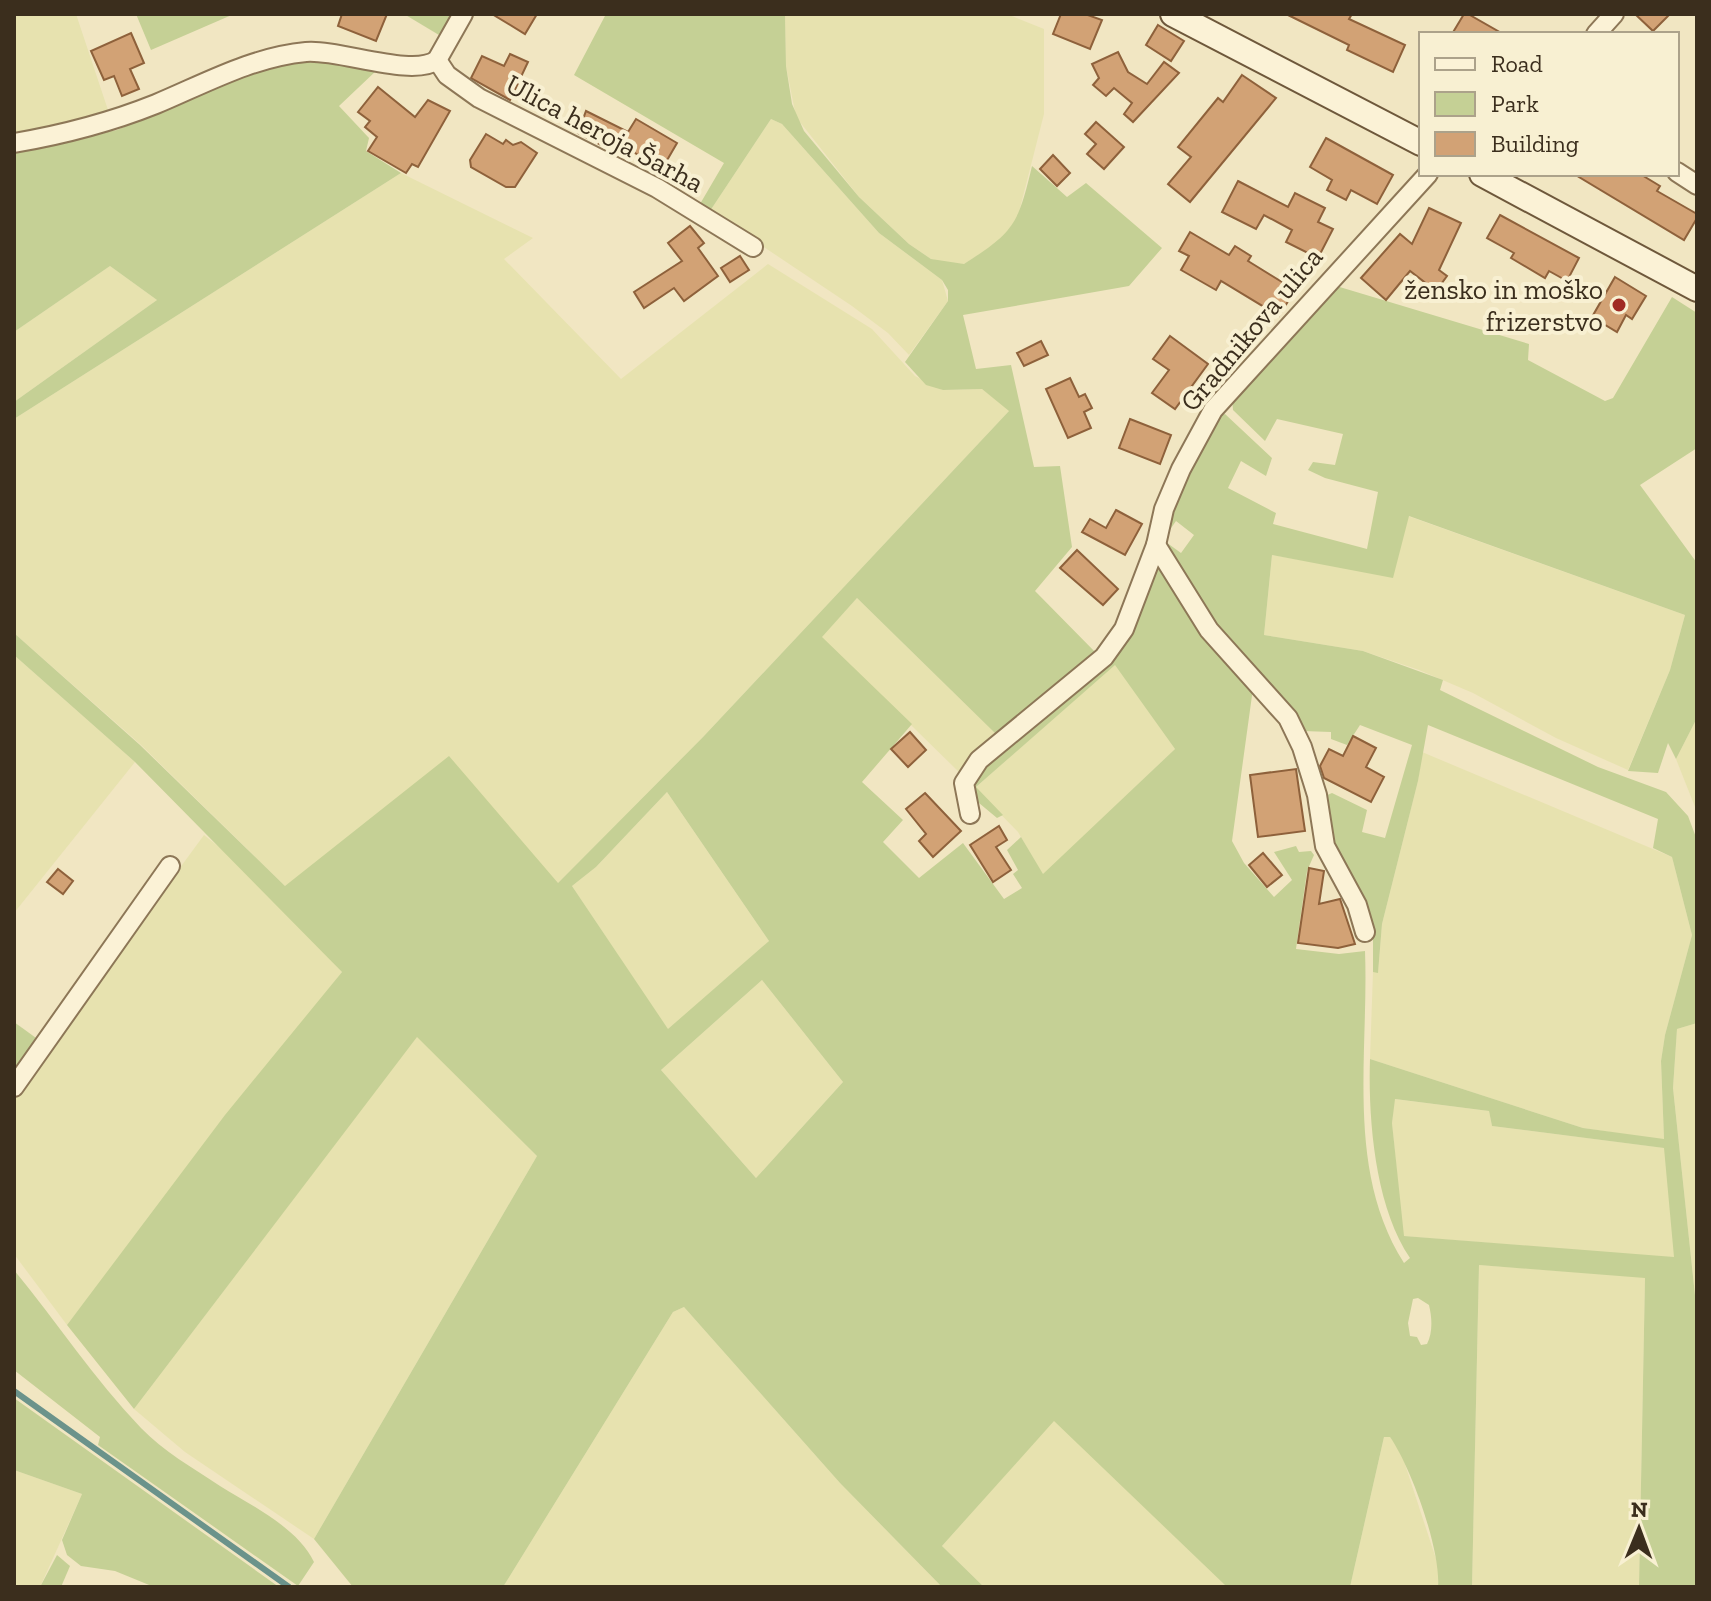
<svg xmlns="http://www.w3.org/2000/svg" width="1711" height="1601" font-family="'Zilla Slab',serif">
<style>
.farmland{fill:#e7e2af}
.green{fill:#c5d095;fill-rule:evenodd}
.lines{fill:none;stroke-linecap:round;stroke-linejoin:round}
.stream{stroke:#6b938b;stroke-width:6}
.building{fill:#d2a275;stroke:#8e613b;stroke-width:2}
.street-casing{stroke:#8d7757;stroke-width:22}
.secondary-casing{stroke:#6e583b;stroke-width:28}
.street{stroke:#fbf2d6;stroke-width:18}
.secondary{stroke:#fbf2d6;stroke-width:24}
.poi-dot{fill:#a02a23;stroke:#f8f0d2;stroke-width:3}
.labels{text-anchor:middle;stroke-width:8;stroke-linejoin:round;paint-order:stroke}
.street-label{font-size:28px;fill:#3b2e1d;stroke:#f8f0d2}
.poi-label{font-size:28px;fill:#3b2e1d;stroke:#f8f0d2;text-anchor:end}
</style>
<rect width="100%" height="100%" fill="#f1e6c2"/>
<g class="farmland">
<path d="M 14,14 L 76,14 L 109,113 L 14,134 Z"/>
<path d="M 785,14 L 1007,14 L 1044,29 L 1044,114 L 1017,220 L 1004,239 L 964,264 L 945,263 L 931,259 L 909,244 L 859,197 L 796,117 L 786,66 Z"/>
<path d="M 771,119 L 782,124 L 879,233 L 942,280 L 948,301 L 909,355 L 888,333 L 852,306 L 710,211 Z"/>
<path d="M 401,173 L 533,238 L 504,259 L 621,379 L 768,264 L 872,329 L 915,376 L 943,390 L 982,389 L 1010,410 L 703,737 L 558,883 L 293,881 L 285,886 L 140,744 L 14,633 L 14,419 Z"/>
<path d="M 110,266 L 157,300 L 14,402 L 14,332 Z"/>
<path d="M 1408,516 L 1685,615 L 1670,670 L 1628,770 L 1556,738 L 1473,693 L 1419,670 L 1363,651 L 1264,635 L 1272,555 L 1354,569 Z"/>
<path d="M 857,598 L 999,737 L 960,773 L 821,637 Z"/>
<path d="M 14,655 L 135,762 L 14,913 Z"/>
<path d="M 1115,664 L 1175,749 L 1043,875 L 1018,832 L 975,788 Z"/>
<path d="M 1697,718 L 1697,812 L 1676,759 Z"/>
<path d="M 1422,752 L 1672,857 L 1692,935 L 1665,1035 L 1661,1061 L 1664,1140 L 1583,1128 L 1370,1059 L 1373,972 L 1378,972 L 1382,924 L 1418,781 Z"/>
<path d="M 667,792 L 769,941 L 668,1030 L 572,886 L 596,867 Z"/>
<path d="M 204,835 L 238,862 L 342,972 L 67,1325 L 14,1254 L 14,1094 Z"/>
<path d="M 762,980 L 843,1082 L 756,1178 L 661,1070 Z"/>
<path d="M 1697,1023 L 1697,1314 L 1673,1088 L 1677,1029 Z"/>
<path d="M 417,1036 L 537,1156 L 314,1539 L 185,1452 L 134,1409 Z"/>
<path d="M 1394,1099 L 1489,1111 L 1492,1126 L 1665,1148 L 1675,1258 L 1403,1236 L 1392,1123 Z"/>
<path d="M 1479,1265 L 1645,1277 L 1639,1587 L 1472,1587 Z"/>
<path d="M 684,1307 L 840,1483 L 942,1587 L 503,1587 L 673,1312 Z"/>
<path d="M 1054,1420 L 1227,1587 L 984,1587 L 942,1546 Z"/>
<path d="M 1384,1437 L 1390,1437 L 1401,1452 L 1438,1565 L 1438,1587 L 1350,1587 Z"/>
<path d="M 14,1470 L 82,1494 L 40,1587 L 14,1587 Z"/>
</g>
<g class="green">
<path d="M 136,14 L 234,14 L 151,50 Z"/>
<path d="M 404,14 L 454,14 L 439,35 Z"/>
<path d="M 606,14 L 785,14 L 786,66 L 792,104 L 804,131 L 859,197 L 909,244 L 931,259 L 964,264 C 1014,232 1018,225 1032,166 L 1067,197 L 1086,183 L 1162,248 L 1129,286 L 963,315 L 976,369 L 1011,365 L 1034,467 L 1060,466 L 1072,547 L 1035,591 L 1099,656 L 999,737 L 857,598 L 822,637 L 912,724 L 862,782 L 903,820 L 883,842 L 919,878 L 963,843 L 1004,899 L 1022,888 L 1013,874 L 1018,870 L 1007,850 L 1021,837 L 1043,874 L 1175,749 L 1115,665 L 976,787 L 1003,815 L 997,818 L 973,798 L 977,770 L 1114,654 L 1160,564 L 1254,681 L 1232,841 L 1244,863 L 1274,897 L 1292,880 L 1274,852 L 1296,846 L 1299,852 L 1311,851 L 1314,855 L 1307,871 L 1296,949 L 1339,954 L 1365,951 C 1369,1054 1345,1170 1404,1263 L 1410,1258 C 1375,1207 1368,1119 1370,1059 L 1583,1128 L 1664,1139 L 1661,1061 L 1665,1035 L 1692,935 L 1672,857 L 1653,848 L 1658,819 L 1428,725 L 1418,781 L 1382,924 L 1378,973 L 1373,972 L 1373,928 L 1350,871 L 1328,839 L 1325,796 L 1332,793 L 1367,810 L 1362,832 L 1385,838 L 1412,745 L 1360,725 L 1347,745 L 1331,739 L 1331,732 L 1303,731 L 1221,638 L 1163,540 L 1181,553 L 1194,535 L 1176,521 L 1169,531 L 1166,529 L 1170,508 L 1213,418 L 1225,414 L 1272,458 L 1266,476 L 1241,461 L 1228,488 L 1276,513 L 1273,524 L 1367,549 L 1378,492 L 1325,478 L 1308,470 L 1313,462 L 1335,465 L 1343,434 L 1277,419 L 1265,441 L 1233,410 L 1232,398 L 1333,285 L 1529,344 L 1528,360 L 1605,401 L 1613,398 L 1672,297 L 1697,313 L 1697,448 L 1640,485 L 1697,563 L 1697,718 L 1676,759 L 1668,743 L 1658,773 L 1628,771 L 1670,670 L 1685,615 L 1409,516 L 1393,578 L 1272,555 L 1264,635 L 1363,651 L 1443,680 L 1440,690 L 1598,767 L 1666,792 L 1688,816 L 1697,840 L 1697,1023 L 1677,1029 L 1673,1088 L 1697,1314 L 1697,1587 L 1639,1587 L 1645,1278 L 1479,1265 L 1472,1587 L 1438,1587 C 1441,1550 1411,1467 1390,1437 L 1384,1437 L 1350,1587 L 1227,1587 L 1054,1421 L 942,1546 L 984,1587 L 942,1587 L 840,1483 L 684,1307 L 673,1312 L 503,1587 L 353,1587 L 314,1539 L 537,1156 L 417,1037 L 134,1409 L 67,1325 L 225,1115 L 342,972 L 135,762 L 14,655 L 14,633 L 140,745 L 285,886 L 449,756 L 558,883 L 703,737 L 1009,411 L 982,389 L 943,390 L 926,385 L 905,362 L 948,301 L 948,290 L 942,280 L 879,233 L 782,124 L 771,119 L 710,211 L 700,204 L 724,163 L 574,75 ZM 667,792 L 769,941 L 668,1029 L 572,886 L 596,867 ZM 762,980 L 843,1082 L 756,1178 L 661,1070 ZM 1395,1099 L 1489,1111 L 1492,1126 L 1664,1148 L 1674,1257 L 1404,1236 L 1392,1123 ZM 1418,1298 L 1429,1305 C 1432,1318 1433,1332 1427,1344 L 1421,1345 L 1417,1337 L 1410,1336 L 1408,1323 L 1413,1299 Z"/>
<path d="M 307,59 L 377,70 L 339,106 L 369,138 L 366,151 L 401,173 L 14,419 L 14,402 L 157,300 L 110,266 L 14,332 L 14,151 L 117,130 L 262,68 Z"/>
<path d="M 14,1022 L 43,1043 L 14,1081 Z"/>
<path d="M 14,1270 C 57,1322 94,1379 141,1428 C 163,1451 193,1468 220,1486 C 252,1506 297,1527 314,1562 L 298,1586 L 98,1445 L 100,1437 L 14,1370 Z"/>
<path d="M 14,1398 L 279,1587 L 154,1587 L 115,1571 L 81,1566 L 67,1555 L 62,1540 L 82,1494 L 14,1470 Z"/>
<path d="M 57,1555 L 70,1566 L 61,1587 L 40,1587 Z"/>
</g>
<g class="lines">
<path class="stream" d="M 14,1391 L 289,1587"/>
</g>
<g class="building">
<path d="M 342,14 L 387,14 L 376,41 L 338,26 Z"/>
<path d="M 492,14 L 537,14 L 525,34 Z"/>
<path d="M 1061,14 L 1085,14 L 1102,20 L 1090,49 L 1053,34 Z"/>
<path d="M 1286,14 L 1352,14 L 1349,19 L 1405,45 L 1393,72 L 1347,50 L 1349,45 Z"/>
<path d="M 1464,14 L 1468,14 L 1503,34 L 1452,34 Z"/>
<path d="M 1635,14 L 1670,14 L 1653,31 Z"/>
<path d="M 1158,25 L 1184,41 L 1171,61 L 1146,45 Z"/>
<path d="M 131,33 L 144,63 L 130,69 L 139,89 L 122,96 L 114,76 L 104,80 L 91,51 Z"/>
<path d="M 1118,52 L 1128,72 L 1147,84 L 1164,62 L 1179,73 L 1133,122 L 1124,114 L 1132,103 L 1114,88 L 1106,96 L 1093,85 L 1099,78 L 1092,64 Z"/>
<path d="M 510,54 L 528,62 L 510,100 L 471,78 L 482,56 L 504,66 Z"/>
<path d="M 1242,75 L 1276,98 L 1190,202 L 1168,184 L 1191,157 L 1178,147 L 1218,98 L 1223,102 Z"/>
<path d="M 378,87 L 415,117 L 428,100 L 450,111 L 418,167 L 412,164 L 406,173 L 368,151 L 377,137 L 365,127 L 370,121 L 358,112 Z"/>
<path d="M 586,111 L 628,132 L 636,119 L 677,143 L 662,169 L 606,136 L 601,145 L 578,133 Z"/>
<path d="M 1096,122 L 1124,147 L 1104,169 L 1087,154 L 1096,144 L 1085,134 Z"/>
<path d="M 486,134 L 503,144 L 506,140 L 513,145 L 521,142 L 537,153 L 515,187 L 506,187 L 471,167 L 470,160 Z"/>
<path d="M 1326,138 L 1393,175 L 1377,204 L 1351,190 L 1346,200 L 1327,190 L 1332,180 L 1310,167 Z"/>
<path d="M 1053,155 L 1070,173 L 1057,186 L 1040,169 Z"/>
<path d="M 1574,174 L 1640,174 L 1660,186 L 1657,191 L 1697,214 L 1697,218 L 1684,240 Z"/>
<path d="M 1238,181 L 1288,207 L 1295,193 L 1325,208 L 1318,222 L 1333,229 L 1318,258 L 1286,242 L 1292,230 L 1264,215 L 1256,229 L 1222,212 Z"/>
<path d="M 1429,208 L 1461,223 L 1439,270 L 1447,276 L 1436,291 L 1410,271 L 1386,300 L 1361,278 L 1400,234 L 1412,244 Z"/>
<path d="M 1500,215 L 1579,258 L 1567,281 L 1549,271 L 1545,278 L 1511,258 L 1514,253 L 1487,238 Z"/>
<path d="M 690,226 L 704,243 L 698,248 L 718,276 L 684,301 L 674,288 L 644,308 L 634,292 L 682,261 L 668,243 Z"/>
<path d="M 1190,232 L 1229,255 L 1235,246 L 1251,256 L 1248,261 L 1295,290 L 1279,316 L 1221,281 L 1216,290 L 1181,270 L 1189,256 L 1179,251 Z"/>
<path d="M 740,256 L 749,270 L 730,282 L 721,268 Z"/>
<path d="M 1615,277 L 1646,296 L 1632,319 L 1626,315 L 1617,332 L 1592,317 Z"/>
<path d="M 1170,336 L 1208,364 L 1175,409 L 1152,393 L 1169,370 L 1153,359 Z"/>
<path d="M 1041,341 L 1048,355 L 1024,366 L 1017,353 Z"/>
<path d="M 1070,378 L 1079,397 L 1085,394 L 1092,408 L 1084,412 L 1091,428 L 1068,438 L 1046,389 Z"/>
<path d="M 1130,419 L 1171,435 L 1160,464 L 1119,448 Z"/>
<path d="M 1116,510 L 1142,524 L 1125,555 L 1082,532 L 1090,519 L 1106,528 Z"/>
<path d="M 1077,550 L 1118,589 L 1103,605 L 1060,568 Z"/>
<path d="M 910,732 L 926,750 L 908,767 L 891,749 Z"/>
<path d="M 1353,736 L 1376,748 L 1366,767 L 1384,777 L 1371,802 L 1324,778 L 1320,766 L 1329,749 L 1343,756 Z"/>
<path d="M 1296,769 L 1305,831 L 1258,837 L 1250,775 Z"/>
<path d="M 925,793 L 961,831 L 933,857 L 919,841 L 926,834 L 906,809 Z"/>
<path d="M 999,826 L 1007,840 L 996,847 L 1011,870 L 993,882 L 970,845 Z"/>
<path d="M 1263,853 L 1282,875 L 1267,887 L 1249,865 Z"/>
<path d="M 1309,868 L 1324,871 L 1319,904 L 1340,899 L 1355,944 L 1338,948 L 1298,943 Z"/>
<path d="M 58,869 L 73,881 L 63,894 L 47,882 Z"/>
</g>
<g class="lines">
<g class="street-casing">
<g id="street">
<path d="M 1596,34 L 1614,14"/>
<path d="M 437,60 L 447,75 L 479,98 L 657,188 L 753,247"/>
<path d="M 14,143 C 61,135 111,122 156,104 C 204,84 252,57 306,52 C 339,49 413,78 437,60 L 463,14"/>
<path d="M 1677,172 L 1697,185"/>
<path d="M 1156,545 L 1209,630 L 1288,718 L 1302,747 L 1317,795 L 1325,846 L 1357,905 L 1365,932"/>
<path d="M 970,814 L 964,783 L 979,760 L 1104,657 L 1124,629 L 1156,545 L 1164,509 L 1181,469 L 1213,410 L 1428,174"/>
<path d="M 14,1087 L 170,866"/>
</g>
</g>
<g class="secondary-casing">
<g id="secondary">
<path d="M 1173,14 L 1421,143"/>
<path d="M 1482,174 L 1697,289"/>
</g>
</g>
<use href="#street" class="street"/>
<use href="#secondary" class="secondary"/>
</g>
<circle class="poi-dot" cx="1619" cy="305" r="8"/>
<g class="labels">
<g class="street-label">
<text transform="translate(605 133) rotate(28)" y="10">Ulica heroja Šarha</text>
<text transform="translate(1251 329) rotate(-50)" y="10">Gradnikova ulica</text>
</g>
<g class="poi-label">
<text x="1603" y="299">žensko in moško<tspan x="1603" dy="32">frizerstvo</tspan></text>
</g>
</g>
<rect width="1711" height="1601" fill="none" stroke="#3b2e1d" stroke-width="32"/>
<rect x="1419" y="32" width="260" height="144" fill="#f8f0d2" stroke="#aca28a" stroke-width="2"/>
<rect x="1435" y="58" width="40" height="12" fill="#fbf2d6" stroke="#aca28a" stroke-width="2"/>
<text x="1491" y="72" font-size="24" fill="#3b2e1d">Road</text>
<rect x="1435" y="92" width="40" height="24" fill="#c5d095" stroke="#aca28a" stroke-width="2"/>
<text x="1491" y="112" font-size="24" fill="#3b2e1d">Park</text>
<rect x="1435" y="132" width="40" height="24" fill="#d2a275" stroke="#aca28a" stroke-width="2"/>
<text x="1491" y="152" font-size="24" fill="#3b2e1d">Building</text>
<g transform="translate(1639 1529) rotate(1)" stroke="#f8f0d2" stroke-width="6" paint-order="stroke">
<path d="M0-6L14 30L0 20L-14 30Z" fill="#3b2e1d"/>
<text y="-12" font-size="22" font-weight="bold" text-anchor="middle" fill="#3b2e1d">N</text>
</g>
</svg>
